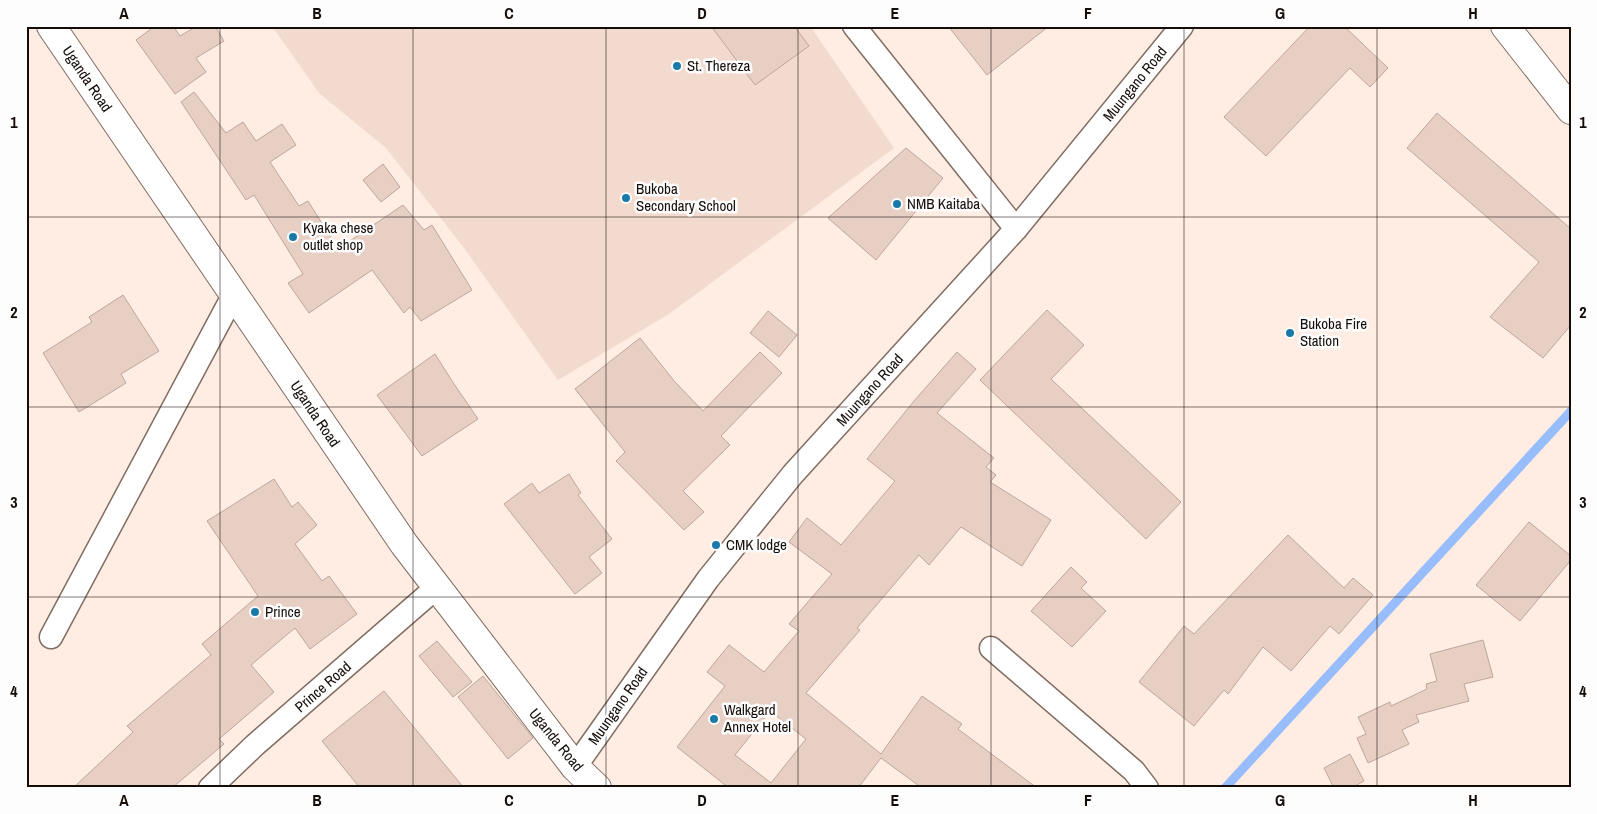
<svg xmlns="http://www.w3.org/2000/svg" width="1597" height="814" font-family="'Archivo Narrow',sans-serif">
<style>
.built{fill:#f3dace}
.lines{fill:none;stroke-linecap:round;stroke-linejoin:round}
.stream{stroke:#97bdfd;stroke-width:9}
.building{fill:#e7cfc4;stroke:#bea69c;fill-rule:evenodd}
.minor-casing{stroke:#816d62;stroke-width:25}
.tertiary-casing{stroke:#816d62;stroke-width:30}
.secondary-casing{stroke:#816d62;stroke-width:30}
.minor{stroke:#fff;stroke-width:22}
.tertiary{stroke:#fff;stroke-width:28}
.secondary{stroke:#fff;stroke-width:28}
.grid{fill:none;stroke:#150d09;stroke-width:1;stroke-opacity:0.55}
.poi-dot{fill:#1a7aa7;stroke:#fdfdfd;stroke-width:2}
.labels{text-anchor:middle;stroke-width:5;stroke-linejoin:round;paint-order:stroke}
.poi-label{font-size:15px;fill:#150d09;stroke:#fdfdfd;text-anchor:start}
.street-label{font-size:15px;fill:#150d09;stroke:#fdfdfd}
.neatline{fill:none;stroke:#150d09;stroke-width:2}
.grid-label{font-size:16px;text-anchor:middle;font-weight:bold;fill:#150d09}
</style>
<rect width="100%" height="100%" fill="#ffece2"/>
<path class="built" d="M 272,26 L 810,26 L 894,148 L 669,314 L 558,380 L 464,248 L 386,148 L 319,93 Z"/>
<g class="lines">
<path class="stream" d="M 1225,788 L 1571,411"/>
</g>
<g class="building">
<path d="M 155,26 L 173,26 L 180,36 L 197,26 L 215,26 L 224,41 L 196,58 L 206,72 L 175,94 L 136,40 Z"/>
<path d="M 711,26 L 794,26 L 809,46 L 755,85 Z"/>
<path d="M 948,26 L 1049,26 L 987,75 Z"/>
<path d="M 1310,26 L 1344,26 L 1388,68 L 1370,87 L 1350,68 L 1266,156 L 1224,117 Z"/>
<path d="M 194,92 L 226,133 L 243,122 L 256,141 L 282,124 L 296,145 L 270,162 L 299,206 L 308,201 L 338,249 L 403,205 L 424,230 L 432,225 L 472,290 L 421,321 L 410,307 L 404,313 L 372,270 L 309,313 L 288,283 L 303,274 L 254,195 L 246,200 L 181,102 Z"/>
<path d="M 1437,113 L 1571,229 L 1571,325 L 1543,358 L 1490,317 L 1539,262 L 1407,148 Z"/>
<path d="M 906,148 L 943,178 L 876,260 L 828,218 Z"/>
<path d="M 383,164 L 400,187 L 381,202 L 363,180 Z"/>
<path d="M 123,295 L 159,351 L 121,374 L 126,383 L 79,412 L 43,353 L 92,322 L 89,317 Z"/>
<path d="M 1047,310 L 1084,345 L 1051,379 L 1181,502 L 1146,539 L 980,380 Z"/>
<path d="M 768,311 L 797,335 L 779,357 L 750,333 Z"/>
<path d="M 640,338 L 675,382 L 703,411 L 760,352 L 782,373 L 721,436 L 730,445 L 683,491 L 704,512 L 684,530 L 616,461 L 625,452 L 575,389 Z"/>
<path d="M 957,352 L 976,369 L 937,413 L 994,458 L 986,467 L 996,475 L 990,482 L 1051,520 L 1022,566 L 961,527 L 929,565 L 919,555 L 857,628 L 860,630 L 806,693 L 881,754 L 922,696 L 962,724 L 958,729 L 1037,788 L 922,788 L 881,758 L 858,788 L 729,788 L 677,747 L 725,686 L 707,672 L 729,645 L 764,672 L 799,631 L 789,624 L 832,574 L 789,542 L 807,518 L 841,545 L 895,481 L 867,459 L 914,401 ZM 770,711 L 806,739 L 771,783 L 735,755 Z"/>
<path d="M 435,354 L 452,381 L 478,419 L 422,456 L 377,395 Z"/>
<path d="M 569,474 L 581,493 L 578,495 L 612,539 L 589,557 L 602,573 L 575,594 L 504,504 L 532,483 L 539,493 Z"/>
<path d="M 274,479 L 292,507 L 298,502 L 317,525 L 295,544 L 322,581 L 329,576 L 357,614 L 310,649 L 295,628 L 251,665 L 274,692 L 219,739 L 224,744 L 172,788 L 73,788 L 133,732 L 127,726 L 211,655 L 202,644 L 258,596 L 207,521 Z"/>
<path d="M 1529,522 L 1571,556 L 1571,560 L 1520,621 L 1476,585 Z"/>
<path d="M 1288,535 L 1344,588 L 1353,578 L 1373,595 L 1339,634 L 1330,626 L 1291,671 L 1263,647 L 1228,694 L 1224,690 L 1194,726 L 1139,682 L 1184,626 L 1194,634 Z"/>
<path d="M 1071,567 L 1087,582 L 1081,588 L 1106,611 L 1072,647 L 1031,611 Z"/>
<path d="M 1483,640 L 1493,677 L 1464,684 L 1469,701 L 1416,715 L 1419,722 L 1402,730 L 1409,744 L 1368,763 L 1357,738 L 1366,734 L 1358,717 L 1390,702 L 1391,706 L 1427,689 L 1426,684 L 1437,681 L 1430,654 Z"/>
<path d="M 437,641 L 472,682 L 453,697 L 419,656 Z"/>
<path d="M 483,676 L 533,738 L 508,759 L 458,697 Z"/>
<path d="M 384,691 L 464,788 L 360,788 L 322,741 Z"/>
<path d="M 1350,754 L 1364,781 L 1351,788 L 1334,788 L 1324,768 Z"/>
</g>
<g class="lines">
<g class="minor-casing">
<g id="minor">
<path d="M 854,26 L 1016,229"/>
<path d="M 51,637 L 234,294"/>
<path d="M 991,648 L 1134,771 L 1147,788"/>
<path d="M 575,767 L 708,579 L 793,474 L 1016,229 L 1182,26"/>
<path d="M 210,788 L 255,745 L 437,587"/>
</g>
</g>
<g class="tertiary-casing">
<path id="tertiary" d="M 1505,26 L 1571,110"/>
</g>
<g class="secondary-casing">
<path id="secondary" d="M 51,26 L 404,544 L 575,767 L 597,788"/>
</g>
<use href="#minor" class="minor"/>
<use href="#tertiary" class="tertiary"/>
<use href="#secondary" class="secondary"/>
</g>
<path class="grid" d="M 220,26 L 220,788M 413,26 L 413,788M 606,26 L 606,788M 798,26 L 798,788M 991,26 L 991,788M 1184,26 L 1184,788M 1377,26 L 1377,788M 26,217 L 1571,217M 26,407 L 1571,407M 26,597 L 1571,597"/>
<g class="poi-dot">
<circle cx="677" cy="66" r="5"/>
<circle cx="626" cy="198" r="5"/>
<circle cx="897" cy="204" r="5"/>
<circle cx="293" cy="237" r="5"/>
<circle cx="1290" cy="333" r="5"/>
<circle cx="716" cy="545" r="5"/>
<circle cx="255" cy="612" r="5"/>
<circle cx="714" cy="719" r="5"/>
</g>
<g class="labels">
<g class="poi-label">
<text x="687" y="71">St. Thereza</text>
<text x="636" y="194">Bukoba<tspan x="636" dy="17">Secondary School</tspan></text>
<text x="907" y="209">NMB Kaitaba</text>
<text x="303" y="233">Kyaka chese<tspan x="303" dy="17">outlet shop</tspan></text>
<text x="1300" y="329">Bukoba Fire<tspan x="1300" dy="17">Station</tspan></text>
<text x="726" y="550">CMK lodge</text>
<text x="265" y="617">Prince</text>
<text x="724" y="715">Walkgard<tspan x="724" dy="17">Annex Hotel</tspan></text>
</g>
<g class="street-label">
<text transform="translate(87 79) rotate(56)" y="5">Uganda Road</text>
<text transform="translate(1135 84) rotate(-51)" y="5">Muungano Road</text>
<text transform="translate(870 390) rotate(-48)" y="5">Muungano Road</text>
<text transform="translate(315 414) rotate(56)" y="5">Uganda Road</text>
<text transform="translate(323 687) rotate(-41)" y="5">Prince Road</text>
<text transform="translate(618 706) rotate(-55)" y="5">Muungano Road</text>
<text transform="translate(556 740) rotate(51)" y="5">Uganda Road</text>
</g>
</g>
<rect width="1597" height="814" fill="none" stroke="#fdfdfd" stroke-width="55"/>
<rect x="28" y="28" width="1542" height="758" class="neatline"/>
<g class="grid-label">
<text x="124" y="19">A</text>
<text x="317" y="19">B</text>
<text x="509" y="19">C</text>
<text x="702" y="19">D</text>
<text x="895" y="19">E</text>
<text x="1088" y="19">F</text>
<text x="1280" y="19">G</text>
<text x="1473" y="19">H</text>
<text x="14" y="128">1</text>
<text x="1583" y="128">1</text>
<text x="14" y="318">2</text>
<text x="1583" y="318">2</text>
<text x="14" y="508">3</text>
<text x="1583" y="508">3</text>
<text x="14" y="697">4</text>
<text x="1583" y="697">4</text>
<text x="124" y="806">A</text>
<text x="317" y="806">B</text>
<text x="509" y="806">C</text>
<text x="702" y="806">D</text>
<text x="895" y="806">E</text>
<text x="1088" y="806">F</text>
<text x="1280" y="806">G</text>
<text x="1473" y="806">H</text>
</g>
</svg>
